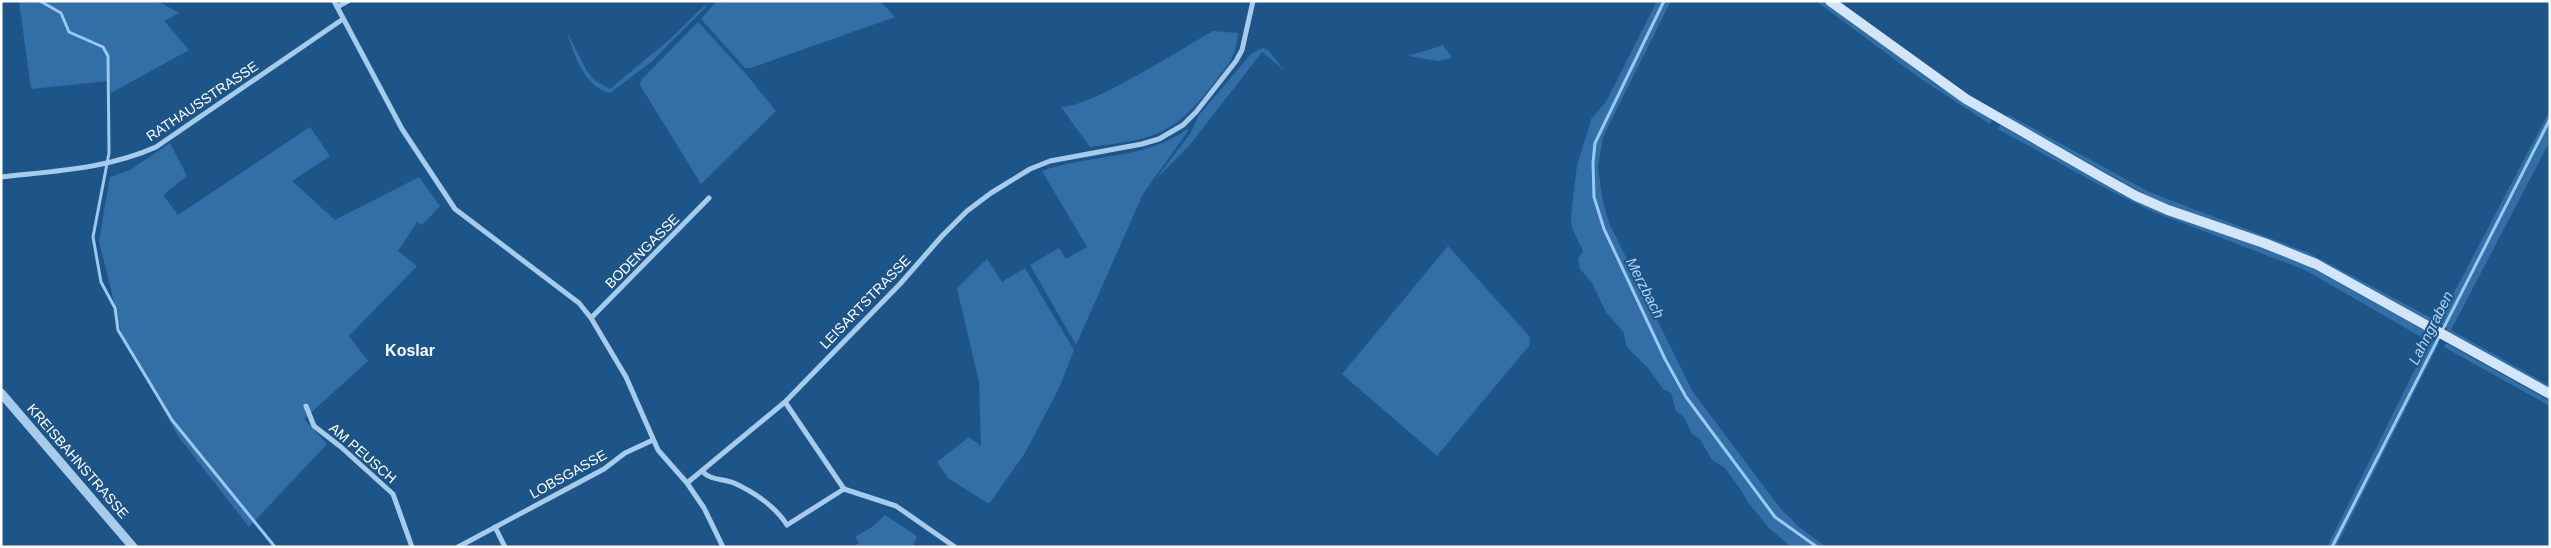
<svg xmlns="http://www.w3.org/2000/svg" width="2551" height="548" font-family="Helvetica,sans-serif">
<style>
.green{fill:#316fa6}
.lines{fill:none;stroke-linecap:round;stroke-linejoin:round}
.stream{stroke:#9bc8ed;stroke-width:3}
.minor{stroke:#a7cceb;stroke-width:5}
.tertiary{stroke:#a7cceb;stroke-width:9}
.secondary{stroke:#d3e6f9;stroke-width:10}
.labels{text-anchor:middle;stroke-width:4;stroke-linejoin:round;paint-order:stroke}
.street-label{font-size:14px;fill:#fff;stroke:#1d5589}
.water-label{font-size:15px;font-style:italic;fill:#b3d5f3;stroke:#1d5589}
.quarter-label{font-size:16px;font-weight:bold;fill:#fff;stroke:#1d5589}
</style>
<rect width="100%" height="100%" fill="#1d5589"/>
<g class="green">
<path d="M 19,1 L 158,1 L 179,13 L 164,21 L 189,50 L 111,93 L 108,81 L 31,89 Z"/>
<path d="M 717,1 L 880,1 L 895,17 L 751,68 L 745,68 L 701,19 Z"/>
<path d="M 1657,1 L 1671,1 L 1603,137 L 1598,167 L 1603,202 L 1609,223 L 1693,392 L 1780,508 L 1799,527 L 1826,547 L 1791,547 L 1769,528 L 1747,501 L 1743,493 L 1725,468 L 1712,460 L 1700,439 L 1692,434 L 1684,417 L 1676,411 L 1671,393 L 1663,389 L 1649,369 L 1626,346 L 1624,333 L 1606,312 L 1592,283 L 1580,269 L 1578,259 L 1583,251 L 1572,228 L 1571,217 L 1577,165 L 1590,124 L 1591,119 L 1606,102 Z"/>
<path d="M 1816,1 L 1822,1 L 1937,85 L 1992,120 L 1990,124 L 1921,79 Z"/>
<path d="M 704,6 L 706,7 L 651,62 L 610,93 C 585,88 573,53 567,32 L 587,71 L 594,80 L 610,89 L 670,39 Z"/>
<path d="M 698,22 L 745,73 L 776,111 L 701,184 L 640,85 L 641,80 Z"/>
<path d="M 1213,31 L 1238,33 C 1236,57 1228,65 1214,83 C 1173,136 1154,139 1090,147 L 1061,107 C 1087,109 1185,47 1213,31 Z"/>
<path d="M 1443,45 L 1452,58 L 1438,61 L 1408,56 Z"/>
<path d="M 1263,48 L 1269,51 L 1284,70 L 1262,52 L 1189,146 L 1155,180 L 1190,134 L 1199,115 L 1251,54 Z"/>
<path d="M 2550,110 L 2550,141 L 2451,330 L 2550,386 L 2550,391 L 2446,332 L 2447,328 L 2438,323 Z"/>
<path d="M 2007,114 L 2149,192 L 2309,253 L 2435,320 L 2432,323 L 2339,272 L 2149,197 L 2008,118 Z"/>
<path d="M 2000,125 L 2104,184 L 2305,264 L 2435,335 L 2433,340 L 2439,343 L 2336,547 L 2327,547 L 2425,349 L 2423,338 L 2305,270 L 2151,211 L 2105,188 L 1998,129 Z"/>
<path d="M 310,127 L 330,156 L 292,181 L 335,220 L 419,177 L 440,206 L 422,225 L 417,222 L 398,251 L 417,266 L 349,336 L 368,361 L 304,419 L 327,444 L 249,527 L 178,436 L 122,335 L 99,241 L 110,177 L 130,170 L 170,143 L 187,176 L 163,195 L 178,215 Z"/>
<path d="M 1187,129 L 1188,131 L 1143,194 L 1076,345 L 1030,265 L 1059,248 L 1066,259 L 1087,247 L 1042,171 C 1089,154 1146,160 1187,129 Z"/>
<path d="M 1448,246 L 1530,337 L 1529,346 L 1437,456 L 1342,374 Z"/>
<path d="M 987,259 L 1002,282 L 1025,268 L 1074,350 L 1060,386 L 1025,453 L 989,504 L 948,478 L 937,462 L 969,437 L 981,446 L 979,382 L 957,288 Z"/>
<path d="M 2445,344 L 2448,344 L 2550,401 L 2550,406 L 2444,347 Z"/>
<path d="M 885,515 L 917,536 L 913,546 L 853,547 L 859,543 L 855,537 L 872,527 Z"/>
</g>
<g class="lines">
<g class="stream">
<path d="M 40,1 L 61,13 L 69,32 L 103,47 L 108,56 L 109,153 L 93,237 L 101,282 L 115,308 L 118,330 L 172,420 L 275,547"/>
<path d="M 1664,1 L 1595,143 L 1593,163 L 1594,197 L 1604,229 L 1665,359 L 1686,397 L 1775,517 L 1817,547"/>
<path d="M 2332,547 L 2550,119"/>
</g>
<g class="minor">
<path d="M 334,1 L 402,129 L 455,209 L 579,303 L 591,318 L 626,377 L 658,450 L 687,483 L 704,508 L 723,547"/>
<path d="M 337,7 L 348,1"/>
<path d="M 1,177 C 54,171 107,169 156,147 L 343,19"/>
<path d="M 591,318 L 709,198"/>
<path d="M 785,402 L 844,489 L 896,506 L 955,547"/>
<path d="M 306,406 L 314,426 L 341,447 L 393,494 L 412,547"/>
<path d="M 702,471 C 711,481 722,478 734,483 C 754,492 776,507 787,525 L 844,489"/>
<path d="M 687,483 L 785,402 L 900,284 L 942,236 L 967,211 L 991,193 L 1030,169 L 1050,161 L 1142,144 L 1159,139 L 1183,125 L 1196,112 L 1236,61 L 1242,50 L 1253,1"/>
<path d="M 495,527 L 505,547"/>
<path d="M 458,547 L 604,469 L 625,453 L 653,440"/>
</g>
<path class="tertiary" d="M 1,393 L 133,547"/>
<path class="secondary" d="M 1830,1 L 1966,99 L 2100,176 L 2136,196 L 2168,210 L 2264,243 L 2316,264 L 2550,394"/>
</g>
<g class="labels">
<g class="street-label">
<text transform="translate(202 101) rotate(-34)" y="5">RATHAUSSTRASSE</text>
<text transform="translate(642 251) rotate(-45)" y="5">BODENGASSE</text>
<text transform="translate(865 302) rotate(-46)" y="5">LEISARTSTRASSE</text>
<text transform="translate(363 453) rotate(41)" y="5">AM PEUSCH</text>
<text transform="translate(78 461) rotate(49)" y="5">KREISBAHNSTRASSE</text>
<text transform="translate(568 474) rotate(-29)" y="5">LOBSGASSE</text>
</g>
<g class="water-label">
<text transform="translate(1645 288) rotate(63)" y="5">Merzbach</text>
<text transform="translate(2431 328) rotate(-63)" y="5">Lahngraben</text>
</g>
<g class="quarter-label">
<text x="410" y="356">Koslar</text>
</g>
</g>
<rect width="2551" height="548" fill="none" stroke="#ffffff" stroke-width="5"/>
</svg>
